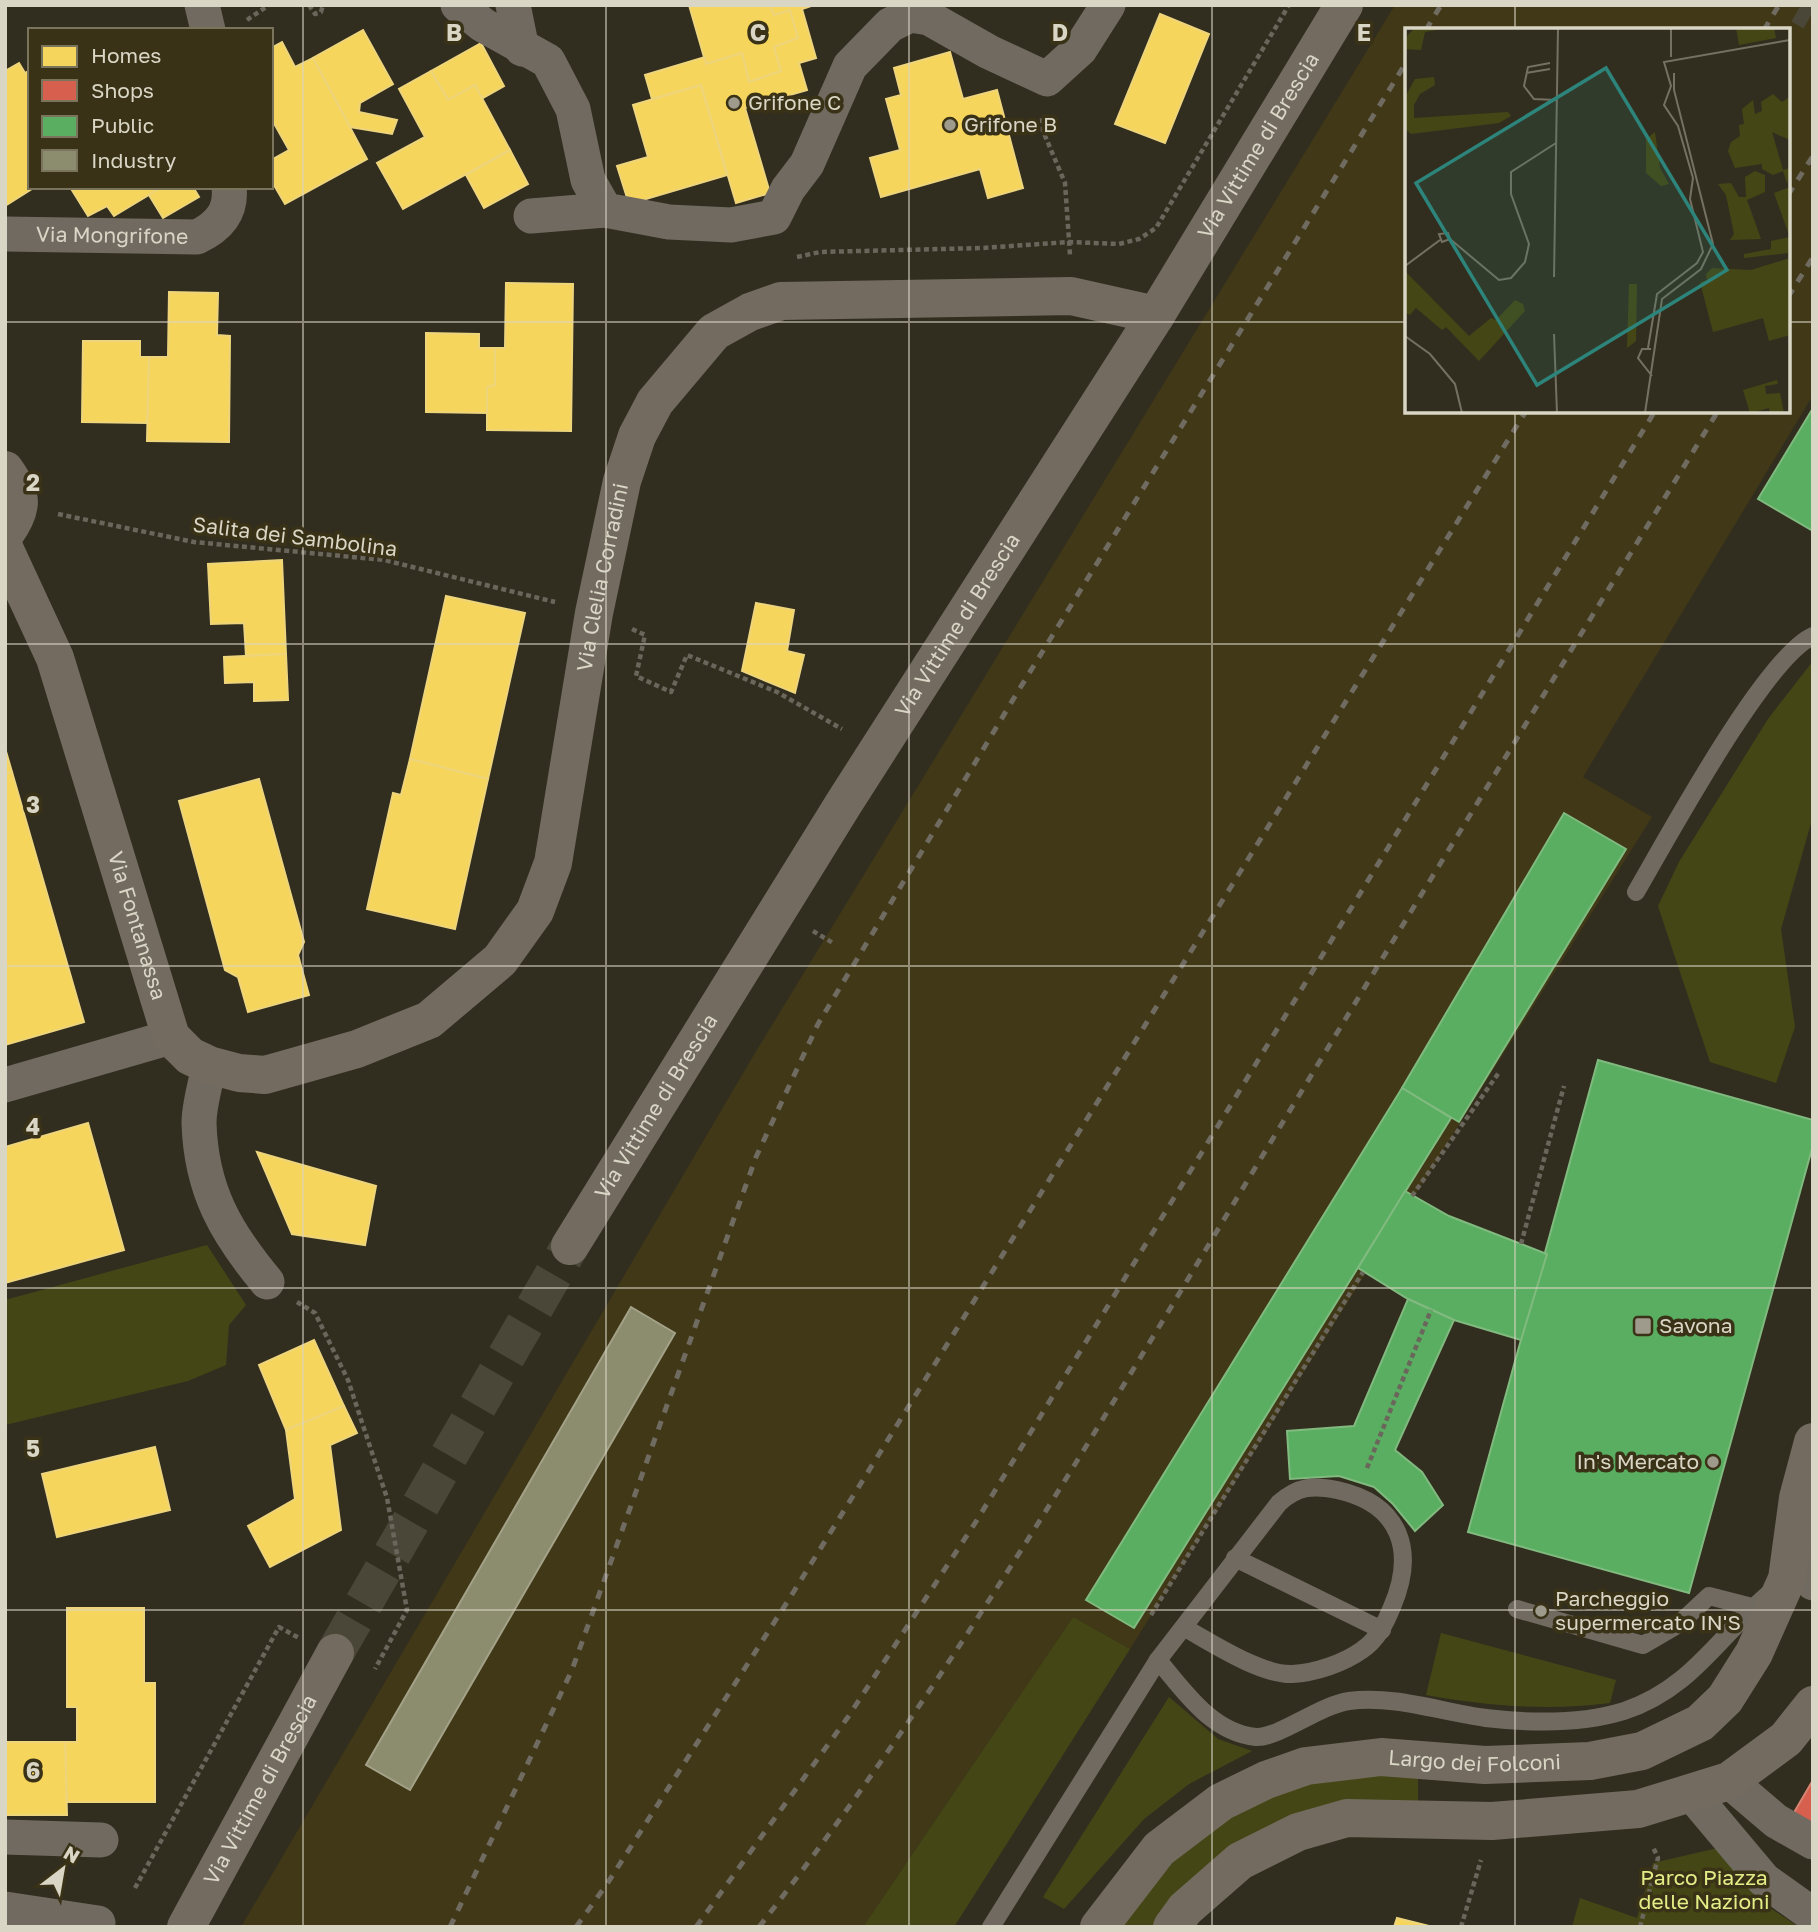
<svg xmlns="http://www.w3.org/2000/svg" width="1818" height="1932" font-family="'Golos Text',sans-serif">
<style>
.built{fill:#413817;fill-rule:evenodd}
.green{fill:#444715}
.homes{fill:#f6d55c;stroke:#eed57c;stroke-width:2}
.shops{fill:#d6604d;stroke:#d78371;stroke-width:2}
.public{fill:#5aae61;stroke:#80ba7f;stroke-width:2}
.industry{fill:#8c8c6e;stroke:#a3a288;stroke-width:2}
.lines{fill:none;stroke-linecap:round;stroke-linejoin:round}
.secondary-tunnel{stroke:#4b4738;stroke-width:38;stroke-dasharray:38 19;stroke-linecap:butt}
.path{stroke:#6b665c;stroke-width:4.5;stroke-dasharray:5 3.5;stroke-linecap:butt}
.lane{stroke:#706a60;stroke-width:18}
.street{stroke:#706a60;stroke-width:35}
.secondary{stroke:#736b60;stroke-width:38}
.rail{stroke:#706b61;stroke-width:5;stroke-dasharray:9 9;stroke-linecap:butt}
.grid{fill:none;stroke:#dad6c6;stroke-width:2;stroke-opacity:0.55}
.poi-dot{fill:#9f9b8c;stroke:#3a3217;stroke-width:2.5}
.labels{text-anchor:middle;stroke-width:7;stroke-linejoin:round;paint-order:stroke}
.poi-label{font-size:21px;fill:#dad6c6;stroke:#3a3217;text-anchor:start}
.street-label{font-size:21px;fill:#dad6c6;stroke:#3a3217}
.park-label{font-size:21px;fill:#e3ed87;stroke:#3a3217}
.inset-road{fill:none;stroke:#757162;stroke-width:2}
.view{fill:#2d847b;fill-opacity:0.15;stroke:#2d847b;stroke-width:3.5}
.inset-edge{fill:none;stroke:#dad6c6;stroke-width:3.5}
.grid-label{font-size:23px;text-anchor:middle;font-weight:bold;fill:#dad6c6;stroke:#3a3217;stroke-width:7;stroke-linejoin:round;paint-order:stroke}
</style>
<rect width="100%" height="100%" fill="#322e1f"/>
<path class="built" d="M 1395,5 L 1813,5 L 1813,395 L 1583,777 L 1652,817 L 1130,1649 L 1073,1617 L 863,1927 L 241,1927 L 755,1053 ZM 1407,30 L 1788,30 L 1788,411 L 1407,411 Z"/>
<g class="green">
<path d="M 1813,661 L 1813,816 L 1781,929 L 1795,1027 L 1776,1083 L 1710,1062 L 1658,906 L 1679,862 L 1768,719 Z"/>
<path d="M 207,1245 L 246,1305 L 229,1325 L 226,1365 L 188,1381 L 5,1425 L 5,1300 Z"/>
<path d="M 1073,1617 L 1130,1649 L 954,1927 L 863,1927 Z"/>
<path d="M 1441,1633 L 1616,1680 L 1610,1703 C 1546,1711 1488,1706 1426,1695 Z"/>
<path d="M 1169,1697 L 1218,1739 L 1252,1751 L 1189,1784 L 1144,1819 L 1064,1909 L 1043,1897 Z"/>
<path d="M 1381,1773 L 1418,1777 L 1418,1806 L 1346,1805 L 1158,1927 L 1118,1927 L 1172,1857 L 1235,1812 L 1307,1781 Z"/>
<path d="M 1722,1847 L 1758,1900 L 1799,1927 L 1572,1927 L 1580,1898 L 1637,1918 L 1653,1863 Z"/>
</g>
<g class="homes">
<path d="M 689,5 L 770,5 L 774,15 L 790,10 L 798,38 L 774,47 L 781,71 L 749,82 L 742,53 L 706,64 Z"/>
<path d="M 770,5 L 814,5 L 802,9 L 816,58 L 799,63 L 807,90 L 745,108 L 770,193 L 736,203 L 701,85 L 652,99 L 645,75 L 705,57 L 706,64 L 742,53 L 749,82 L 781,71 L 774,47 L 798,38 L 790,10 L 774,15 Z"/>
<path d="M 1160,14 L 1209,34 L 1165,143 L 1115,124 Z"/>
<path d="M 363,30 L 393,84 L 360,103 L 359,112 L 397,120 L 392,134 L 350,127 L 313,58 Z"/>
<path d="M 282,42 L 295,67 L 313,58 L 367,159 L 285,204 L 271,180 L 271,160 L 289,150 L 271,118 L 271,48 Z"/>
<path d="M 481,43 L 504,86 L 481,99 L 475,85 L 448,100 L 431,71 Z"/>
<path d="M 950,52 L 963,99 L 997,90 L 1023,188 L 988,198 L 980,169 L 881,197 L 870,158 L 900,150 L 886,99 L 901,95 L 894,68 Z"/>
<path d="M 19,63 L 25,73 L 30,70 L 30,187 L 35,187 L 5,206 L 5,71 Z"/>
<path d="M 431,71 L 448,100 L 475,85 L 510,150 L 403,209 L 377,163 L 425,137 L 399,89 Z"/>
<path d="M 701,85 L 727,175 L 629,204 L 617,166 L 648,157 L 633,105 Z"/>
<path d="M 510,150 L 528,184 L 484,208 L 466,175 Z"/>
<path d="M 70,187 L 162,187 L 114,216 L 107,206 L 88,216 Z"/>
<path d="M 162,187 L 193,187 L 199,197 L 163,218 L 149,195 Z"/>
<path d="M 506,283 L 573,284 L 571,431 L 487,430 L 487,387 L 495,385 L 495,348 L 505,348 Z"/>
<path d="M 169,292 L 218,293 L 217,335 L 230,336 L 229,442 L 147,441 L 149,357 L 168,357 Z"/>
<path d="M 426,333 L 479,334 L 479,348 L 495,348 L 495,385 L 487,387 L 487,413 L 426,412 Z"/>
<path d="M 83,341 L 140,341 L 140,357 L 149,357 L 147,423 L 82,422 Z"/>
<path d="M 282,560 L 286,654 L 246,656 L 244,623 L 211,624 L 208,564 Z"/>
<path d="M 446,596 L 525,613 L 488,779 L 410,759 Z"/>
<path d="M 756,603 L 794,610 L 787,651 L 804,655 L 795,693 L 742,671 Z"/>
<path d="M 286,654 L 288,700 L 254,701 L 254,682 L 225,683 L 224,657 Z"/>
<path d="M 5,748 L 12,772 L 5,774 Z"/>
<path d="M 410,759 L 488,779 L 455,929 L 367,909 L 393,793 L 401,795 Z"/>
<path d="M 12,772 L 84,1022 L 5,1045 L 5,774 Z"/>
<path d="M 259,779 L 304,942 L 298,955 L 309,995 L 248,1012 L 238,977 L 225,970 L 179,801 Z"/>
<path d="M 88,1123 L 124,1250 L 5,1283 L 5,1147 Z"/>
<path d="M 257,1152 L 376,1186 L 365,1245 L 292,1234 Z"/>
<path d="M 314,1340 L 344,1406 L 286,1430 L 259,1365 Z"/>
<path d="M 344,1406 L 357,1433 L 330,1445 L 341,1530 L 270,1567 L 248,1526 L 295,1499 L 286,1430 Z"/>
<path d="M 155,1447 L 170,1510 L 57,1537 L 42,1474 Z"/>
<path d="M 67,1608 L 144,1608 L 144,1683 L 155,1683 L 155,1802 L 67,1802 L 65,1742 L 77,1742 L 77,1707 L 67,1707 Z"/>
<path d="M 5,1742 L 65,1742 L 67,1815 L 5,1815 Z"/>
<path d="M 1397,1918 L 1433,1927 L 1394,1927 Z"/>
</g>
<path class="shops" d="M 1813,1780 L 1813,1828 L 1792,1816 Z"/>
<g class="public">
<path d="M 1813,408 L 1813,531 L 1758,499 Z"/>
<path d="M 1564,813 L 1626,849 L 1459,1122 L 1402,1088 Z"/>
<path d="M 1598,1060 L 1813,1120 L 1813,1145 L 1689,1593 L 1468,1532 Z"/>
<path d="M 1402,1088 L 1451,1118 L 1134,1628 L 1086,1600 Z"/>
<path d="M 1405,1191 L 1449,1216 L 1547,1254 L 1521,1340 L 1454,1320 L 1408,1299 L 1358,1268 Z"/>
<path d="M 1408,1299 L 1454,1320 L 1395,1450 L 1422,1472 L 1443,1505 L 1415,1531 L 1393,1504 L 1374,1487 L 1339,1476 L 1290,1479 L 1287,1431 L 1354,1426 Z"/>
</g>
<path class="industry" d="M 631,1307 L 675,1333 L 410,1790 L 366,1765 Z"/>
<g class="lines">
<g class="secondary-tunnel">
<path d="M 1801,5 L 1813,12"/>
<path d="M 335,1653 L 570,1246"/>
</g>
<g class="path">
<path d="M 309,5 L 315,14 L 321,12 L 323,5"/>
<path d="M 247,20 L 269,5"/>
<path d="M 1042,118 L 1043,131 L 1065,183 L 1070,255"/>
<path d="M 797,257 L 820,252 L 982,248 L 1069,242 L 1119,244 L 1139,239 L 1156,228 L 1289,5"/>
<path d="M 58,514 L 194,542 L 384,560 L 555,602"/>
<path d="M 632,629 L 645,635 L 636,676 L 671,692 L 687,655 L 777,692 L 842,729"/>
<path d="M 813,931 L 833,943"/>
<path d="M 1412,1196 L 1500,1071"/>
<path d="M 1521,1244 L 1564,1086"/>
<path d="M 297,1302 L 315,1313 L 348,1380 L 387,1498 L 407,1610 L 375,1669"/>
<path d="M 1367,1468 L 1431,1310"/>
<path d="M 1151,1615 L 1363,1272"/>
<path d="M 135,1888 L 279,1627 L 299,1638"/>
<path d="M 1461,1927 L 1481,1860"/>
<path d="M 1640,1927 L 1658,1858 L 1653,1847"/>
</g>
<g class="lane">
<path d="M 1636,892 C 1667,839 1765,657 1813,636"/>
<path d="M 1235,1558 L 1382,1630"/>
<path d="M 1517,1609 L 1643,1645 L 1679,1624 L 1709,1596 L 1752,1607"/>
<path d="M 1158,1660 C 1184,1691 1212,1733 1256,1737 C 1279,1738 1320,1705 1349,1701 C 1395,1695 1441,1712 1486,1718 C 1529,1723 1582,1724 1624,1711 C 1692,1689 1720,1634 1771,1592"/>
<path d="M 991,1927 L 1158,1660 L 1279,1503 C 1298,1486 1313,1485 1337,1490 C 1401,1504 1416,1551 1392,1607 C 1385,1624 1377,1640 1362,1650 C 1344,1663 1315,1673 1292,1674 C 1261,1675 1212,1643 1185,1628"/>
</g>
<g class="street">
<path d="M 202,5 L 208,30"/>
<path d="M 458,5 L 483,25 L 548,61 L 573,109 L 588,180 L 605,210 L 669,222 L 731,225 L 774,217 L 788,189 L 807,164 L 850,66 L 890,25 L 910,15 L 929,18 L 989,52 L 1047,79 L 1080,49 L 1108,5"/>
<path d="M 513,5 L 522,49"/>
<path d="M 531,216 L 605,210"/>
<path id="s1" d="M 5,234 L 197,237 C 218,227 232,212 229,187"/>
<path d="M 209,1065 C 206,1084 199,1104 199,1123 C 201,1190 226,1233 267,1282"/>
<path d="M 5,1085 L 171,1037"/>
<path d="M 1791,1544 L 1813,1583"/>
<path d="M 1729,1781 L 1776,1821 L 1813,1842"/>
<path d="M 1691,1793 L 1764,1880 L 1813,1915"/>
<path d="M 5,1837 L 101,1840"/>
<path d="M 5,1909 L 98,1923"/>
</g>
<g class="secondary">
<path d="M 5,470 C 23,495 24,508 5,534"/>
<path id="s2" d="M 5,550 L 55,658 L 171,1037 L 190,1056 L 209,1065 L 239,1073 L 265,1075 L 357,1049 L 429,1020 L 500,960 L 535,911 L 553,863 L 594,613 L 622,481 L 637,436 L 655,402 L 714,332 L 750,312 L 781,301 L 1071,296 L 1156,315"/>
<path id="s3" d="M 570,1246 L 844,803 L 1156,315 L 1344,5"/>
<path id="s4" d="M 186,1927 L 335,1653"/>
<path id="s5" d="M 1099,1927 L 1159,1849 L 1221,1802 L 1266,1780 L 1306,1766 L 1381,1757 L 1485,1765 L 1590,1761 L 1642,1751 L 1700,1723 L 1725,1699 L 1754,1653 L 1787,1579 L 1798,1498 L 1813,1442"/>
<path d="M 1172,1927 L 1185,1909 L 1240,1861 L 1298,1832 L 1347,1818 L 1492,1821 L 1638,1809 L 1729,1781 L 1786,1739 L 1813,1705"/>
</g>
<g class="rail">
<path d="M 1426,30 L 1441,5"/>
<path d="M 1764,30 L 1779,5"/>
<path d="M 1788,195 L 1813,156"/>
<path d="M 1788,297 L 1813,257"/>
<path d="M 450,1927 L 572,1670 L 756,1157 L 818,1024 L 1020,688 L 1407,61"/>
<path d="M 576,1927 L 607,1884 L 791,1596 L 1526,411"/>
<path d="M 696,1927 L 848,1717 L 977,1520 L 1655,411"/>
<path d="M 759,1927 C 940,1695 1091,1439 1243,1188 C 1400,928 1559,670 1718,411"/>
</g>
</g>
<path class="grid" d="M 303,5 L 303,1927M 606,5 L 606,1927M 909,5 L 909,1927M 1212,5 L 1212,1927M 1515,5 L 1515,30M 5,322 L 1407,322M 1788,322 L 1813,322M 1515,411 L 1515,1927M 5,644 L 1813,644M 5,966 L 1813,966M 5,1288 L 1813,1288M 5,1610 L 1813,1610"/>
<g class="poi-dot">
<circle cx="734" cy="103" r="7"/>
<circle cx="950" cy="125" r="7"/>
<rect x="1634" y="1317" width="18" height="18" rx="3.5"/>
<circle cx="1713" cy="1462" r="7"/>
<circle cx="1541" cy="1611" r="7"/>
</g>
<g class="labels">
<g class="poi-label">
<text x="748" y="110">Grifone C</text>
<text x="964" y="132">Grifone B</text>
<text x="1659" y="1333">Savona</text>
<text x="1699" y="1469" text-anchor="end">In's Mercato</text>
<text x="1555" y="1606">Parcheggio<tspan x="1555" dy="24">supermercato IN'S</tspan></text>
</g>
<g class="street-label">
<text dy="7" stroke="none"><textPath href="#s3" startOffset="1298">Via Vittime di Brescia</textPath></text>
<text dy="7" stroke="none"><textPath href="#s1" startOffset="107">Via Mongrifone</textPath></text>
<text transform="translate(295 537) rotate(7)" y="7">Salita dei Sambolina</text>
<text dy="7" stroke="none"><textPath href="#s2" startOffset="1288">Via Clelia Corradini</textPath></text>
<text dy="7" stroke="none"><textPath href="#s3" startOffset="732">Via Vittime di Brescia</textPath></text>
<text dy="7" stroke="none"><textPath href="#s2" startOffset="399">Via Fontanassa</textPath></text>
<text dy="7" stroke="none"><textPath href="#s3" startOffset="164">Via Vittime di Brescia</textPath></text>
<text dy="7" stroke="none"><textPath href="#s5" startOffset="438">Largo dei Folconi</textPath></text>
<text dy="7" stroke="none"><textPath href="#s4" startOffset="156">Via Vittime di Brescia</textPath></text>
</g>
<g class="park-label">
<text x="1704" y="1885">Parco Piazza<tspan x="1704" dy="24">delle Nazioni</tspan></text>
</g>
</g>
<g transform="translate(1405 28)">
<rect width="385" height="385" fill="#322e1f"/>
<path d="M 10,0 L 36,0 L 37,1 L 20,4 L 16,22 L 0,21 L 2,8 ZM 331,0 L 369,0 L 371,10 L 334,17 ZM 29,49 L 30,57 L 15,66 L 9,77 L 9,90 L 103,84 L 106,88 L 94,95 L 6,106 L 0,101 L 0,69 L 10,51 ZM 368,66 L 377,74 L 385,69 L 385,112 L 367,104 L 378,142 L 385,140 L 382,156 L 378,143 L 368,147 L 357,141 L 357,136 L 330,140 L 323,123 L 326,114 L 335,108 L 334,97 L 339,96 L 337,81 L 348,72 L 350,86 L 357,83 L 356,74 ZM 250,104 L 255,140 L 264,156 L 256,158 L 241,145 L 241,111 ZM 350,143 L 360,147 L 360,164 L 342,172 L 356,211 L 325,212 L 329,206 L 321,167 L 313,156 L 326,155 L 334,169 L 341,169 L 340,149 ZM 385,159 L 385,207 L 384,207 L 369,165 ZM 385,209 L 383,225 L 339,230 L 339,226 L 366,221 L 366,213 ZM 385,230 L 385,307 L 364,313 L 358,290 L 308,304 L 295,254 L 302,252 L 301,246 L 307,240 L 346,242 ZM 0,243 L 64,308 L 86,290 L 91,292 L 110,272 L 118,276 L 120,283 L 74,333 L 41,299 L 37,302 L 11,280 L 5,287 L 0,284 ZM 224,256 L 232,256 L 231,313 L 222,320 ZM 372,352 L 373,356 L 360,358 L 361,366 L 375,365 L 379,385 L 365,385 L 364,380 L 345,385 L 338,362 Z" fill="#444715"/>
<path class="inset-road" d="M 266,29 L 266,0M 145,35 L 123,39 L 119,58 L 129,71 L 151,72M 121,45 L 145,41M 45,211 L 37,214 L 34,206 L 43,205 L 45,211 L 94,252 L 106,250 L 120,234 L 124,216 L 106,166 L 106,144 L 151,115M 0,238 L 35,212M 149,249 L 153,0M 149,306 L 152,385M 0,308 L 25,326 L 50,356 L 57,385M 243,320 L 252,266 L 292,235 L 298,224 L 285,171 L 288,150 L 273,98 L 259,77 L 266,58 L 259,34 L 385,12M 246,321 L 237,321 L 233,330 L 247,348M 240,385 L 257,271 L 296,241 L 308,216 L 269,62 L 269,45"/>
<path class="view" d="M 201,40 L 322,242 L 132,357 L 11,155 Z"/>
<rect width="385" height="385" class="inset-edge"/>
</g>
<g class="grid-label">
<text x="454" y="41">B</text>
<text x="758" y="41">C</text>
<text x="1060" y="41">D</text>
<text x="1364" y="41">E</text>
<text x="33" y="491">2</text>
<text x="33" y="813">3</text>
<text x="33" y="1135">4</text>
<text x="33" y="1457">5</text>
<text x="33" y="1779">6</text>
</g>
<rect width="1818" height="1932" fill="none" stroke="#dad6c6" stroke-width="14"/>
<rect x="28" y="28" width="245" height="161" fill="#3a3217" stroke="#7a745d" stroke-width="2"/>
<rect x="42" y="46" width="35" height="21" fill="#f6d55c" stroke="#7a745d" stroke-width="2"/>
<text x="91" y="63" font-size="21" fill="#dad6c6">Homes</text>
<rect x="42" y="80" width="35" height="21" fill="#d6604d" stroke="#7a745d" stroke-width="2"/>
<text x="91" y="98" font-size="21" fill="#dad6c6">Shops</text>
<rect x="42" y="116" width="35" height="21" fill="#5aae61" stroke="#7a745d" stroke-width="2"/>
<text x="91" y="133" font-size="21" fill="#dad6c6">Public</text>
<rect x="42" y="150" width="35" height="21" fill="#8c8c6e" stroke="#7a745d" stroke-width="2"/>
<text x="91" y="168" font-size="21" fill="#dad6c6">Industry</text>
<g transform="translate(63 1869) rotate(31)" stroke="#3a3217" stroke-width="5" paint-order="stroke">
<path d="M0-5L12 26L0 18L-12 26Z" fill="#dad6c6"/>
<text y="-10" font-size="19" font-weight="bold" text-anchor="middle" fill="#dad6c6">N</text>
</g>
</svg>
